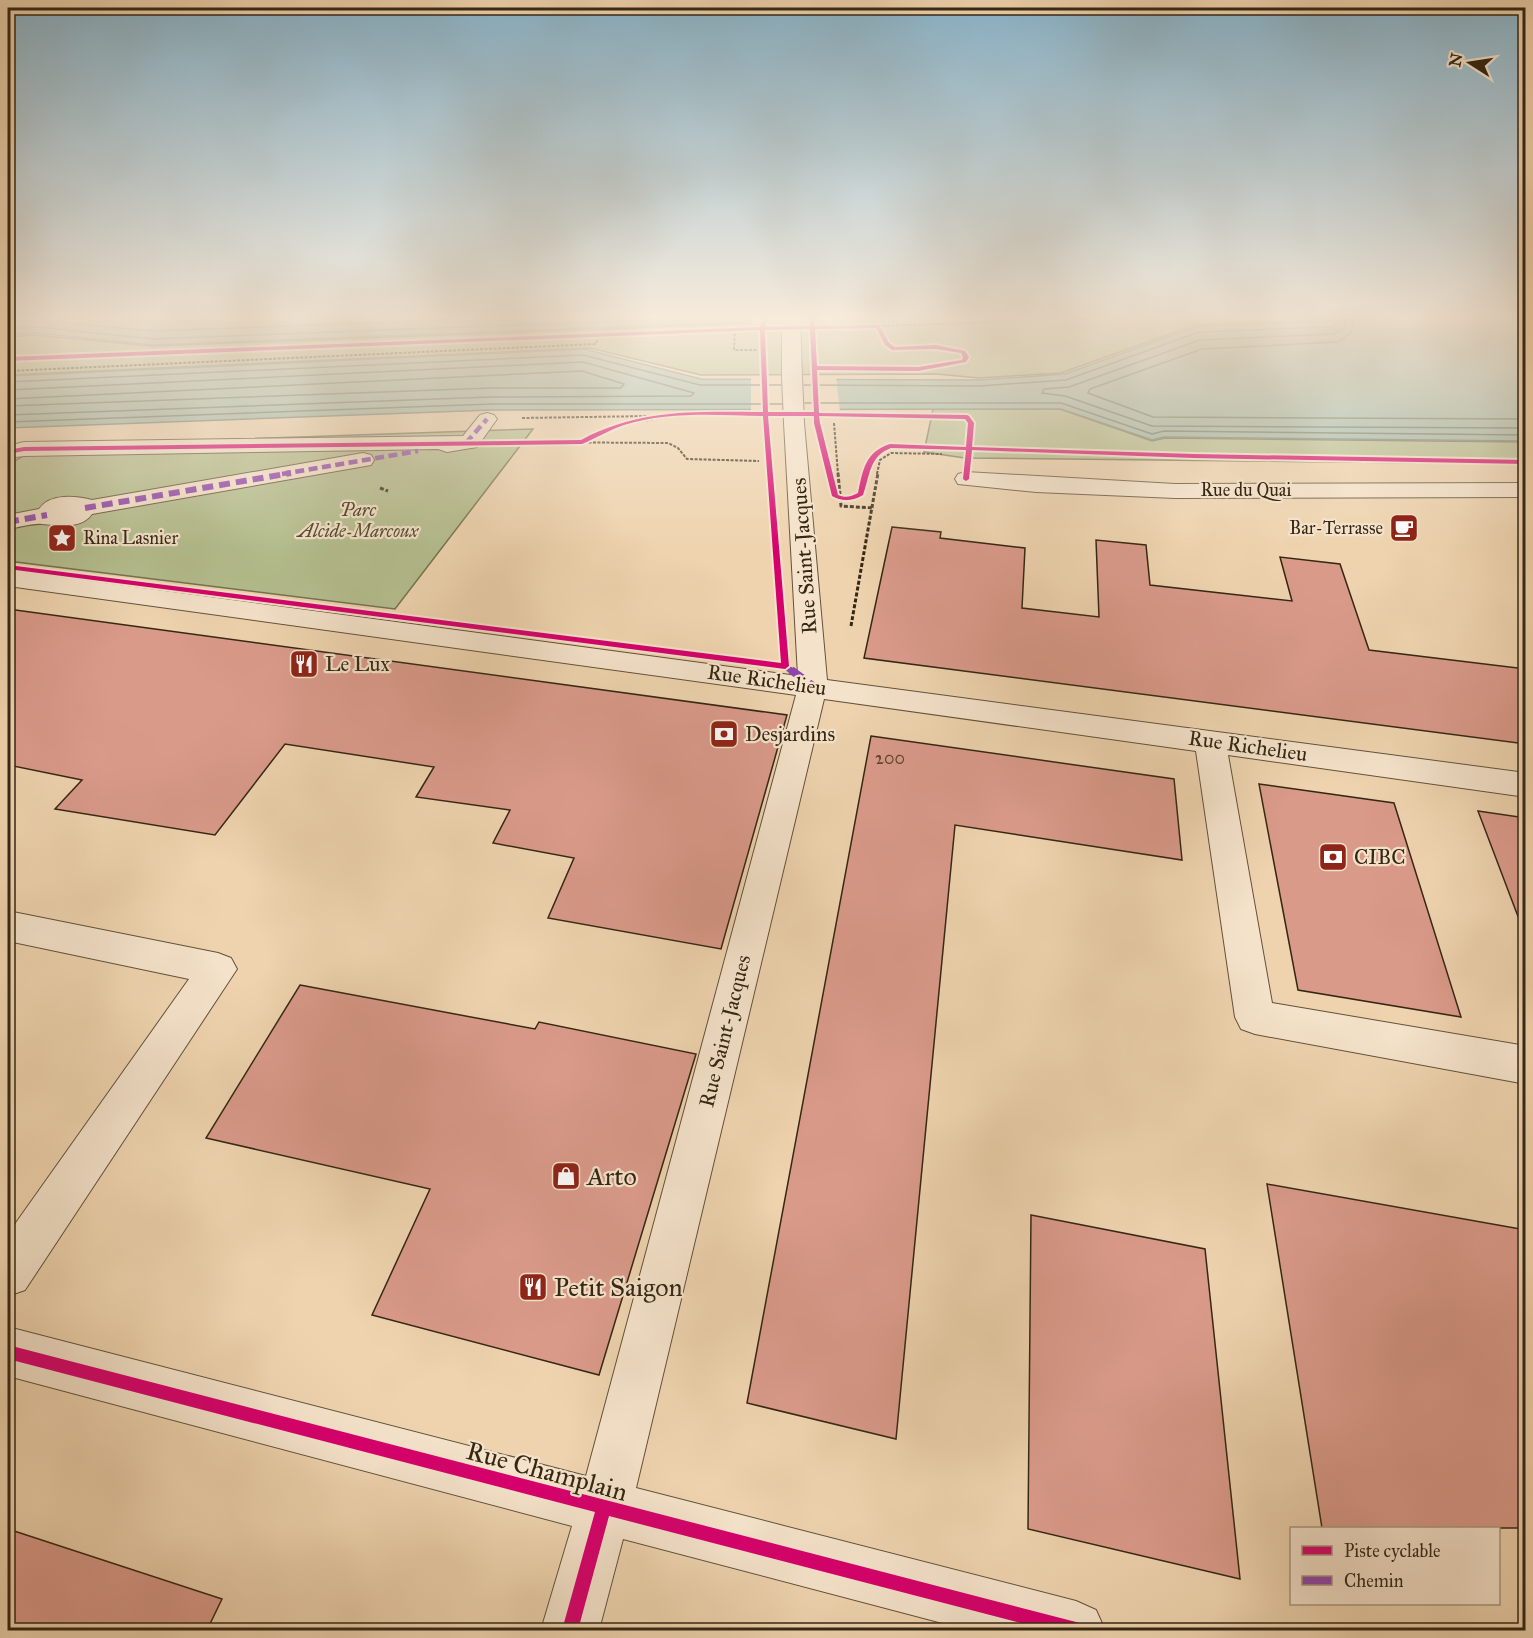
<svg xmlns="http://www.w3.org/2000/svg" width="1533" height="1638" font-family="'IM FELL Great Primer',serif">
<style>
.green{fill:#b4be8e;stroke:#747251;stroke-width:1.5}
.water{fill:#9ab8a7;stroke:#717e6c;stroke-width:1.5}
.pier{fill:#eed3ae}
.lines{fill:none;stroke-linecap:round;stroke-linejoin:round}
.shore{stroke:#67705e;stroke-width:1.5}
.building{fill:#da9a8a;stroke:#342714;stroke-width:1.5}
.minor-casing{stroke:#62523a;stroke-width:2}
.path-far1{stroke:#342714;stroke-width:2;stroke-dasharray:3 1.5;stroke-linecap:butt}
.path{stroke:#342714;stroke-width:3;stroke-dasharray:4 2;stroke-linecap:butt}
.minor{fill:#f4e2ca;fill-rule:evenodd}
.minor-bridge-casing{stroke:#62523a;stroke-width:22;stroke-linecap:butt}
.minor-bridge{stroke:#f4e2ca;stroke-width:20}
.quiet-far2{stroke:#8e44ad;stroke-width:4.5;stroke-dasharray:9 4.5;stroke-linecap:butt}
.quiet-far1{stroke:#8e44ad;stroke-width:6;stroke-dasharray:11 6;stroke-linecap:butt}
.quiet{stroke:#8e44ad;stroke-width:8;stroke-dasharray:14 8;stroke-linecap:butt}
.cycleway-casing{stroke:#f4e2ca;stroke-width:4}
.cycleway{fill:#d6006c;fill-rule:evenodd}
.labels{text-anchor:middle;stroke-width:4.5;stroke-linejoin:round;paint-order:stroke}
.far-street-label{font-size:18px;fill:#342714;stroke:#f4e2ca}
.far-park-label{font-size:18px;font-style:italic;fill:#544d32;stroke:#f4e2ca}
.far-poi-label{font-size:18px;fill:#342714;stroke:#f4e2ca;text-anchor:end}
.number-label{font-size:18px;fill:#5e4432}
.street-label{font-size:21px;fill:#342714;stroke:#f4e2ca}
.poi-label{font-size:21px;fill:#342714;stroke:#f4e2ca;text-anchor:start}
.near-poi-label{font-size:26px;fill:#342714;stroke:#f4e2ca;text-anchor:start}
.near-street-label{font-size:26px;fill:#342714;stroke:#f4e2ca}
</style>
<rect width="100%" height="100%" fill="#eed3ae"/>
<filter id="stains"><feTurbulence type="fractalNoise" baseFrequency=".00333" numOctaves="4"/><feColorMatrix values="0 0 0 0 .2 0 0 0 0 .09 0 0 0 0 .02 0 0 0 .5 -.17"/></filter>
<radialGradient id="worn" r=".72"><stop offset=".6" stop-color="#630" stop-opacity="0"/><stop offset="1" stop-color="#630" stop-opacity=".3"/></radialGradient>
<g class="green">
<path d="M 890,318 L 1368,318 L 1195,325 L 1061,373 L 979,378 L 936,374 L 701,375 L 590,348 L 8,375 L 8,337 L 34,335 L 152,346 Z"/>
<path d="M 933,409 L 1060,409 L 1152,441 L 1165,438 L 1525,442 L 1525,464 L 965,458 L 924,452 Z"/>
<path d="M 533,429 L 395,609 L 8,561 L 8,465 L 28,453 L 64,445 Z"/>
</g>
<g class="water">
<path d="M 8,318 L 855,318 L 153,345 L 36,333 L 8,335 Z"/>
<path d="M 1406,318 L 1525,318 L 1525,441 L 1164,437 L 1152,440 L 1061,409 L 492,410 L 8,428 L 8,376 L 584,349 L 701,379 L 980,380 L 1065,374 L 1198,326 Z"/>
</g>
<g class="pier">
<path d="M 754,318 L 832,318 L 831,322 L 751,325 Z"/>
<path d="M 751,376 L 836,376 L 840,412 L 751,413 Z"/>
</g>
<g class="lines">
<g class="shore">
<path d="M 107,318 L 154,322 L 273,318"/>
<path d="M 1346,318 L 1344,328 L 1334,334 L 1200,340 L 1069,387 L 1044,389 L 1042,393 L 1065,396 L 1152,426 L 1526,428"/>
<path d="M 1355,318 L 1351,333 L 1338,342 L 1202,349 L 1090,389 L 1088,393 L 1153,417 L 1526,419"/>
<path d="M 8,322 L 37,320 L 154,331 L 506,318"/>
<path d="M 8,329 L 37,327 L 153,339 L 700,318"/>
<path d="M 8,382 L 583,355 L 700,385 L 781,385"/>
<path d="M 804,385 L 980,386 L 1066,380 L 1199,332 L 1332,327 L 1338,324 L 1339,318"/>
<path d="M 8,390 L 583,362 L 694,393 L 691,396 L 491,397 L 8,415"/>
<path d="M 8,399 L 582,371 L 624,384 L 621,388 L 491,388 L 8,406"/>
<path d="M 805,403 L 1061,403 L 1152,434 L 1164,431 L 1526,435"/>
<path d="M 8,422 L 492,404 L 782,404"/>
</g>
</g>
<g class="building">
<path d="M 892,527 L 941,532 L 940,538 L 1025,548 L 1022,608 L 1099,617 L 1096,540 L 1146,545 L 1150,585 L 1292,601 L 1280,557 L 1340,564 L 1369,650 L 1526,669 L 1526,744 L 864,658 Z"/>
<path d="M 8,609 L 787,715 L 721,949 L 548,918 L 574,858 L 493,843 L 510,810 L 416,797 L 434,767 L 285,744 L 215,835 L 55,809 L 82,780 L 8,765 Z"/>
<path d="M 871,736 L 1174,779 L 1182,860 L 955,825 L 896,1439 L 747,1403 Z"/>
<path d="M 1259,784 L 1394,803 L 1461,1017 L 1298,990 Z"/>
<path d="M 1478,811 L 1526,818 L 1526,927 L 1522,927 Z"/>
<path d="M 300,985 L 535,1029 L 539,1022 L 696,1054 L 599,1375 L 372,1315 L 430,1189 L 206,1138 Z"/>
<path d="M 1267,1184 L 1526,1230 L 1526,1528 L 1322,1528 Z"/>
<path d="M 1031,1215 L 1205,1249 L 1240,1579 L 1028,1529 Z"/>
<path d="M 8,1529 L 222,1599 L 207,1630 L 8,1630 Z"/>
</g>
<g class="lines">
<g class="minor-casing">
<g id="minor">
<path d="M 782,318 L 800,318 L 802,377 L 792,383 L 782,377 Z"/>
<path d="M 487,413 L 494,415 L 497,419 L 477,447 L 447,452 L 438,449 L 24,456 L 8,458 L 8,446 L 24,442 L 463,436 L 480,415 Z"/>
<path d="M 794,417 L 801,419 L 804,423 L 827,680 L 1526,773 L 1526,797 L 1228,755 L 1272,1003 L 1526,1046 L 1526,1084 L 1255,1034 L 1241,1029 L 1235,1017 L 1196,751 L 824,699 L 636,1488 L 1076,1601 L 1096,1610 L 1105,1630 L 969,1630 L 623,1539 L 599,1630 L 541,1630 L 572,1526 L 8,1376 L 8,1327 L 586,1476 L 796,695 L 8,586 L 8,570 L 798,676 L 784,423 L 787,419 Z"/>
<path d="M 363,453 L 371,455 L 374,460 L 371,465 L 92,514 C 81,530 58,525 42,524 C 31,523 18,528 8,529 L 8,515 L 39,509 C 50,493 76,496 92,500 Z"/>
<path d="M 966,472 L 1175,484 L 1526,483 L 1526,497 L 1175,498 L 1036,492 L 958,484 L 955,479 L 958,474 Z"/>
<path d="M 8,911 L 218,953 L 231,958 L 237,969 L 25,1290 L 8,1296 L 8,1234 L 189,979 L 8,941 Z"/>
</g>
</g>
<g class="path-far1">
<path d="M 878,326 L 1116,318"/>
<path d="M 735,329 L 734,350 L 757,350"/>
<path d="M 8,371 L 596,344 L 599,334"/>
<path d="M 830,414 L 967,417 L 971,423 L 967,447"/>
<path d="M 522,418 L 650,416"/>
<path d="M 834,423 L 838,474"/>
<path d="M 512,442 L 668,443 L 678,448 L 687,459 L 759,461"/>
<path d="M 582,442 C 638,413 697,414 759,414"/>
<path d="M 877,474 L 880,460 L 891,453 L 942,454"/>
</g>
<g class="path">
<path d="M 838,473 L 841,506 L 874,508"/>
<path d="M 380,488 L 388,491"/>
<path d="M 851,626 L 878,473"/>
</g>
<use href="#minor" class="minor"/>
<g class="minor-bridge-casing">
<path id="minor-bridge" d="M 792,377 L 794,423"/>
</g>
<use href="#minor-bridge" class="minor-bridge"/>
<g class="quiet-far2">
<path d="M 466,443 L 487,419"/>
<path d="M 282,474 L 418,451"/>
</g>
<g class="quiet-far1">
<path d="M 85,508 L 291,473"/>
<path d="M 8,522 L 47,515"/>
<path d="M 785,666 L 793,672"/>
</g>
<path class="quiet" d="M 791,670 L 813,686"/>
<g class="cycleway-casing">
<g id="cycleway">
<path d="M 763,318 L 767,318 L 765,327 L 810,326 L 810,318 L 814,318 L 815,326 L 878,325 L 880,326 L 889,343 L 895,347 L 936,345 L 965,351 L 969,357 L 966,362 L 918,371 L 817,370 L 819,413 L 967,415 L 969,416 L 974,423 L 972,447 L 1194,454 L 1526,460 L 1526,464 L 1194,458 L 972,450 L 969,479 L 966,481 L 963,479 L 966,450 L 891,448 C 869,456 870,476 863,495 C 853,501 842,502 832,496 L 814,423 L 814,416 L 768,416 L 789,666 L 785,669 L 8,569 L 8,565 L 781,663 L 763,416 C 717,415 668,411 624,425 C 609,430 596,438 582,444 L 24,451 L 8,454 L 8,450 L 24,447 L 581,440 C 642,408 696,412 763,412 L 760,330 L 8,361 L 8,357 L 760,327 ZM 876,328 L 885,345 L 892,350 L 936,349 L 961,353 L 963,357 L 962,360 L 918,367 L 817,366 L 815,329 ZM 810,329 L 814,412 L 768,412 L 765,330 ZM 819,416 L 965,419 L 968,423 L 966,447 L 890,444 C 865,452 863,470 858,493 C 851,497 845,498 838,495 L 820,423 Z"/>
<path d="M 8,1345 L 1076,1622 L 1082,1624 L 1084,1630 L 1048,1630 L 609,1516 L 578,1630 L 562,1630 L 595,1512 L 8,1359 Z"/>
</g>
</g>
<use href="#cycleway" class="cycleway"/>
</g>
<linearGradient id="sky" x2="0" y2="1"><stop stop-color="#89b6ce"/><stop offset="0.58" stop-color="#f7ebdb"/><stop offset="1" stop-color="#f7ebdb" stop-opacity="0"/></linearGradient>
<rect width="1533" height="547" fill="url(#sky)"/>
<defs>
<g id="cafe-square" transform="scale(1.5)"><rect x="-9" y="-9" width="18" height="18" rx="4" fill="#8f2418" stroke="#f4e2ca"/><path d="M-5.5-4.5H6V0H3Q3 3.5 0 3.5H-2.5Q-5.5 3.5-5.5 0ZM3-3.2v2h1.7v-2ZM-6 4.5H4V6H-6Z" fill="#fff"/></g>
<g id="sight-square" transform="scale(1.5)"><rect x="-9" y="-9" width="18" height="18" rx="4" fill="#8f2418" stroke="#f4e2ca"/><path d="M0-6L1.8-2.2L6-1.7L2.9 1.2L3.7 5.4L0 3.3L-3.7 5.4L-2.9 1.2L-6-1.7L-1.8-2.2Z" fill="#fff"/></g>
<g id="restaurant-square" transform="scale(1.5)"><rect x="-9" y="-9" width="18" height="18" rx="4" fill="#8f2418" stroke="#f4e2ca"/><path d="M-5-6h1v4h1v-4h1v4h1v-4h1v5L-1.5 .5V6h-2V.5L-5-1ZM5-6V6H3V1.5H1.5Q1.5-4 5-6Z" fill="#fff"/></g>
<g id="bank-square" transform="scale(1.5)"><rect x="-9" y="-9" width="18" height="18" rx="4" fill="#8f2418" stroke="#f4e2ca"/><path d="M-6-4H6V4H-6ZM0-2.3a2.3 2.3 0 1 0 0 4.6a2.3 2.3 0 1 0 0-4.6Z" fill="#fff"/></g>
<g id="shop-square" transform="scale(1.5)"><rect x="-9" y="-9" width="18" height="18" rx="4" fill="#8f2418" stroke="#f4e2ca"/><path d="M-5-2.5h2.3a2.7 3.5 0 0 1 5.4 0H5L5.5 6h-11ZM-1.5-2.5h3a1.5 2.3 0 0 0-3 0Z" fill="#fff"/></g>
</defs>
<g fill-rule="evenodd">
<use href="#cafe-square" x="1404" y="528"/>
<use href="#sight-square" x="62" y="538"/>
<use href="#restaurant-square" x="304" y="664"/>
<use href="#bank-square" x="724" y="734"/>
<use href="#bank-square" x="1333" y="857"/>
<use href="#shop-square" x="566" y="1176"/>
<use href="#restaurant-square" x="533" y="1287"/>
</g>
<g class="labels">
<g class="far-street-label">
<text x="1246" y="496">Rue du Quai</text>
</g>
<g class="far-park-label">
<text x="358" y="516">Parc<tspan x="358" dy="21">Alcide-Marcoux</tspan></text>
</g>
<g class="far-poi-label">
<text x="1383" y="534">Bar-Terrasse</text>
<text x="83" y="544" text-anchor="start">Rina Lasnier</text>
</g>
<g class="number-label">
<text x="890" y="764">200</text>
</g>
<g class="street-label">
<text transform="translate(804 556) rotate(-94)" y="7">Rue Saint-Jacques</text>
<text transform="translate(767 680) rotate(8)" y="7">Rue Richelieu</text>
<text transform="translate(1248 746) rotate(8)" y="7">Rue Richelieu</text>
<text transform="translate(725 1031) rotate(-76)" y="7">Rue Saint-Jacques</text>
</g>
<g class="poi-label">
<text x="325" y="671">Le Lux</text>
<text x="745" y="741">Desjardins</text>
<text x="1354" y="864">CIBC</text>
</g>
<g class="near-poi-label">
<text x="587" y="1185">Arto</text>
<text x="554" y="1296">Petit Saigon</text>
</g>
<g class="near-street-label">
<text transform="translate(547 1471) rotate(15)" y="9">Rue Champlain</text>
</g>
</g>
<rect width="1533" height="1638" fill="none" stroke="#eed3ae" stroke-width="30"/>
<rect x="9" y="9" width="1515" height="1620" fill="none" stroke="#342714" stroke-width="3"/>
<rect x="15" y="15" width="1503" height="1608" fill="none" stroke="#342714" stroke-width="1.5"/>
<rect x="1290" y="1527" width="210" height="78" fill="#f4e2ca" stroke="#a79781" stroke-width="1.5"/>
<rect x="1302" y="1546" width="30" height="9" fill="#d6006c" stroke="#a79781" stroke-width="1.5"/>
<text x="1344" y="1557" font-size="18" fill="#342714">Piste cyclable</text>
<rect x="1302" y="1576" width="30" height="9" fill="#8e44ad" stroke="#a79781" stroke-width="1.5"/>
<text x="1344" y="1587" font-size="18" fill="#342714">Chemin</text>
<g transform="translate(1470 63) rotate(282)" stroke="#f4e2ca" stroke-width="4.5" paint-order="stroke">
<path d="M0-4.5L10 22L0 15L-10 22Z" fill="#342714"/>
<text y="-9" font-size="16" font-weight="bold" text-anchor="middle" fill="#342714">N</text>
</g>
<rect width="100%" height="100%" filter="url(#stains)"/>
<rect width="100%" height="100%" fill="url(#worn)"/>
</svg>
